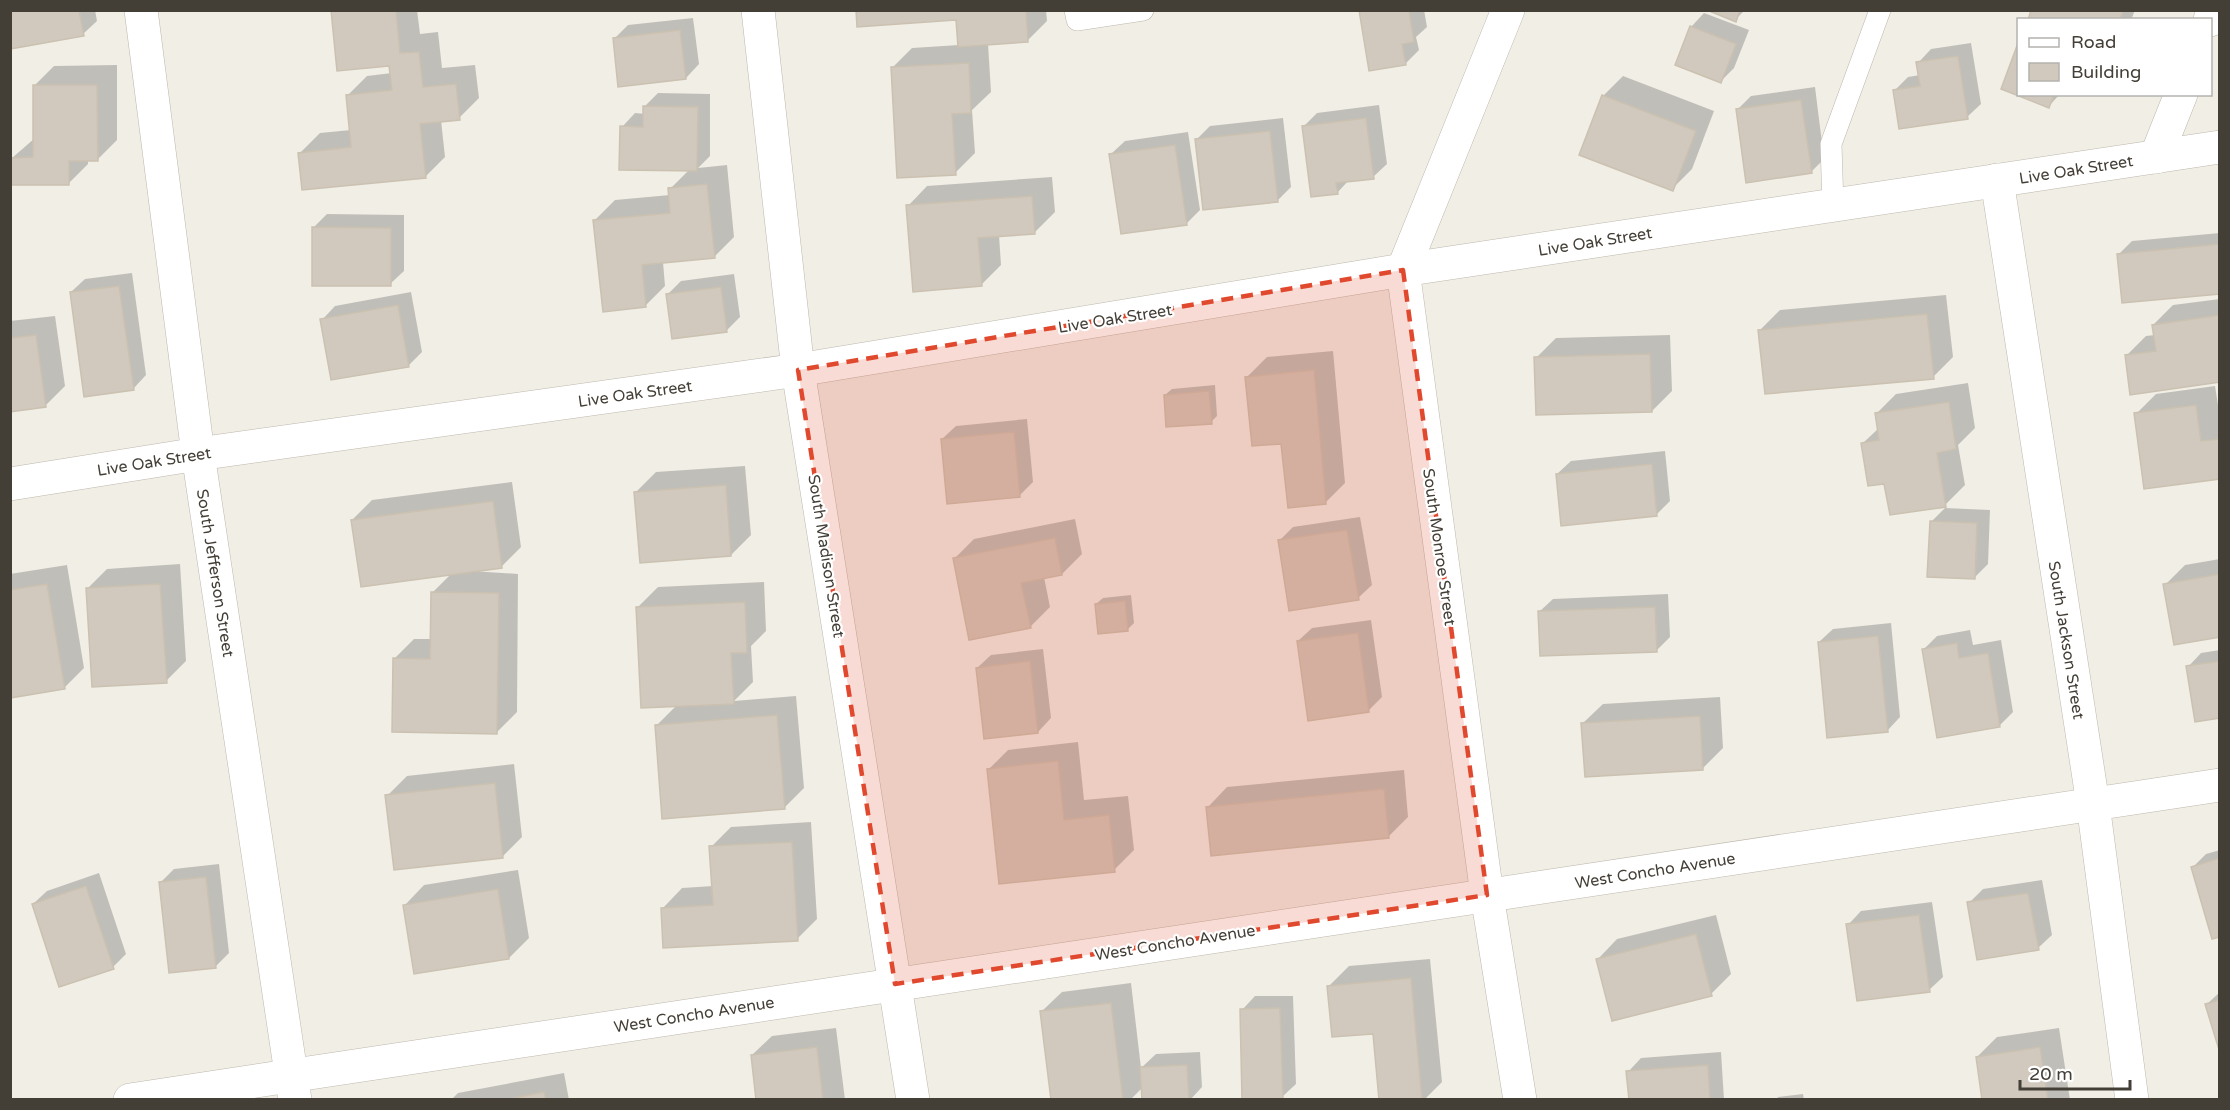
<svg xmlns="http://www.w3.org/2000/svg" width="2230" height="1110" font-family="'Varela Round',sans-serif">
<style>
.shadow{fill:#0003}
.building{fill:#d1c9bd;stroke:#cbc1b1;stroke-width:1.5}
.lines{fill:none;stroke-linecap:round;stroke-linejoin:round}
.service-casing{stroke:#beb8ad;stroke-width:22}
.minor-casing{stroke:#beb8ad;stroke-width:34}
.service{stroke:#fff;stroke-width:21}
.minor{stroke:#fff;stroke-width:33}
.marked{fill:#e0492e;fill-opacity:0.2;stroke:#e0492e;stroke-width:4.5;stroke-dasharray:12 8;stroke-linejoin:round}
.labels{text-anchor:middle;stroke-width:4.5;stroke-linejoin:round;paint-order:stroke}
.street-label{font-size:16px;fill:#433e36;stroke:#fff}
</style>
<rect width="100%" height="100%" fill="#f1eee6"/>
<g class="shadow">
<path d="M 10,10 L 95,10 L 97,21 L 83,34 Z"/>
<path d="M 333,10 L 417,10 L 420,34 L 438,32 L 442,68 L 475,65 L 479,98 L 459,118 L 441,120 L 445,157 L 425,177 L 300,153 L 320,133 L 351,130 L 348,95 L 367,76 L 392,73 L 391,64 Z"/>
<path d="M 857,10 L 1046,10 L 1047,21 L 1027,41 L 988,44 L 991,92 L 972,110 L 975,153 L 955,173 L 892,68 L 912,48 L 959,45 L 958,19 Z"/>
<path d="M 1361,10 L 1424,10 L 1427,27 L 1416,37 L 1419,50 L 1405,64 Z"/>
<path d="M 1711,10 L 1745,10 L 1735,20 Z"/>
<path d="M 2033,10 L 2135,10 L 2131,20 L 2029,20 Z"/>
<path d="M 1704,13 L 1749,30 L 1734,68 L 1721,81 L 1691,27 Z"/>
<path d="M 693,18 L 699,64 L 686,78 L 614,39 L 628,25 Z"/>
<path d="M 1971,43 L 1981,104 L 1967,117 L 1894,91 L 1908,77 L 1920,75 L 1918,63 L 1931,49 Z"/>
<path d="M 2018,47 L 2018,94 L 2003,88 Z"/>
<path d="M 117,65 L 117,140 L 97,160 L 88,160 L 88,164 L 68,184 L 12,158 L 35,138 L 34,86 L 54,66 Z"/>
<path d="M 1623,76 L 1714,111 L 1692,169 L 1672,189 L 1603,96 Z"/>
<path d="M 1815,87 L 1824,159 L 1811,172 L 1737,110 L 1751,96 Z"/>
<path d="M 658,93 L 710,94 L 710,156 L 698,168 L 727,165 L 734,237 L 714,257 L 663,262 L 665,286 L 645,306 L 595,220 L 615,200 L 670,195 L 670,189 L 689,170 L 622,127 L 635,113 L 645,114 L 645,106 Z"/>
<path d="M 2019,94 L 2060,94 L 2049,106 Z"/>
<path d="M 1379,105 L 1387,164 L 1373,177 L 1349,180 L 1337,193 L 1304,126 L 1317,113 Z"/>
<path d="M 1283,118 L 1291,187 L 1277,201 L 1197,139 L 1210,126 Z"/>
<path d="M 1188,132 L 1200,210 L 1186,224 L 1111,154 L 1125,141 Z"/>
<path d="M 1052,177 L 1055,212 L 1035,232 L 999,235 L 1001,265 L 981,285 L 908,206 L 927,186 Z"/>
<path d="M 327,214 L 404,215 L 404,271 L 390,284 L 313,228 Z"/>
<path d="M 2220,233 L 2220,293 L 2118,255 L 2132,241 Z"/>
<path d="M 132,273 L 146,375 L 133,389 L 71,292 L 85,279 Z"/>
<path d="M 734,274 L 740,317 L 726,331 L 667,295 L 681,281 Z"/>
<path d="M 411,292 L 422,352 L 408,366 L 322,320 L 335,306 Z"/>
<path d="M 1946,295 L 1953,357 L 1933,377 L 1760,330 L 1780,310 Z"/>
<path d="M 2220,299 L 2220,381 L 2126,356 L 2146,336 L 2155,335 L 2153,325 L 2173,305 Z"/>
<path d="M 55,316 L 65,386 L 45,406 L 10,410 L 10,321 Z"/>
<path d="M 1670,335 L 1672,391 L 1652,411 L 1536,358 L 1556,338 Z"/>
<path d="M 1333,351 L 1345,483 L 1325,503 L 1283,442 L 1247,377 L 1267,357 Z"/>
<path d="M 1968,383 L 1975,428 L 1958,445 L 1965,485 L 1945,505 L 1886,482 L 1863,443 L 1879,428 L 1876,414 L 1896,394 Z"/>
<path d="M 1215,385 L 1217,416 L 1211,422 L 1165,395 L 1172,389 Z"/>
<path d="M 2215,386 L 2220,418 L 2220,478 L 2136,414 L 2156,394 Z"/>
<path d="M 1027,419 L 1033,482 L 1019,496 L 942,439 L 956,426 Z"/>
<path d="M 1665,451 L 1670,501 L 1657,514 L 1557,474 L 1571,461 Z"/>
<path d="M 745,466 L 751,535 L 731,555 L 636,492 L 656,472 Z"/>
<path d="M 512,482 L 521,547 L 501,567 L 471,571 L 518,574 L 517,712 L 497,732 L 394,659 L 414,639 L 432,639 L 433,592 L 452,573 L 352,520 L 372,500 Z"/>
<path d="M 1945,508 L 1990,510 L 1988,564 L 1975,577 L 1931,522 Z"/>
<path d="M 1360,517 L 1372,585 L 1358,598 L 1279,541 L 1293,527 Z"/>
<path d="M 1075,519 L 1082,554 L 1062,574 L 1044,577 L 1050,607 L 1030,627 L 954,559 L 974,539 Z"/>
<path d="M 2220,559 L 2220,636 L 2165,585 L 2185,565 Z"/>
<path d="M 180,564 L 186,661 L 166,681 L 87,589 L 107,569 Z"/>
<path d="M 67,565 L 84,668 L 64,688 L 10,696 L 10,574 Z"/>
<path d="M 764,582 L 766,631 L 751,646 L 753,682 L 734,701 L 796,696 L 804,788 L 784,808 L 656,726 L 677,705 L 638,607 L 658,587 Z"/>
<path d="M 1668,594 L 1670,637 L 1656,651 L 1539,612 L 1553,599 Z"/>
<path d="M 1131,595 L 1134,623 L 1127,630 L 1096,604 L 1103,598 Z"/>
<path d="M 1371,620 L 1382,697 L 1368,711 L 1298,641 L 1312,628 Z"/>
<path d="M 1891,623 L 1900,717 L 1887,731 L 1819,642 L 1833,629 Z"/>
<path d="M 1970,630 L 1973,645 L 2001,640 L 2013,712 L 1999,726 L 1924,649 L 1937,636 Z"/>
<path d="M 1043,649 L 1051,718 L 1038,732 L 977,668 L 991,655 Z"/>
<path d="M 2220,650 L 2220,717 L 2188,667 L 2201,653 Z"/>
<path d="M 1720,697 L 1723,748 L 1703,768 L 1583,723 L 1603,704 Z"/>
<path d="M 1078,742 L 1084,800 L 1128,796 L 1134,850 L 1114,870 L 988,770 L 1008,750 Z"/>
<path d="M 514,764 L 522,837 L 502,857 L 387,796 L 407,776 Z"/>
<path d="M 1404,770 L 1408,817 L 1388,837 L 1208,807 L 1227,787 Z"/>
<path d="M 811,822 L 817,919 L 797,939 L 663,908 L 682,888 L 713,886 L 711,847 L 731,827 Z"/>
<path d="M 2220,850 L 2220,936 L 2193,867 L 2206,854 Z"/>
<path d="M 219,864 L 229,953 L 216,966 L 161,882 L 174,869 Z"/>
<path d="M 518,870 L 529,938 L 509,958 L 405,905 L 424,885 Z"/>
<path d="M 99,873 L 126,954 L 113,967 L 33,904 L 47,891 Z"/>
<path d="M 2042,880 L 2052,935 L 2038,948 L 1969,903 L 1983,889 Z"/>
<path d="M 1932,902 L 1943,977 L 1929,990 L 1848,925 L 1861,911 Z"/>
<path d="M 1716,915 L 1731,974 L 1711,994 L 1598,959 L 1617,939 Z"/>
<path d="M 1430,959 L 1442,1082 L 1424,1100 L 1381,1100 L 1374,1032 L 1329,986 L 1349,966 Z"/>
<path d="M 1131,983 L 1141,1068 L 1156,1054 L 1200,1052 L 1202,1087 L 1190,1100 L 1144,1100 L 1143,1087 L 1130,1100 L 1053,1100 L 1042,1011 L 1062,992 Z"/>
<path d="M 2220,992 L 2220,1048 L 2207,1004 Z"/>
<path d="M 1255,996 L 1293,996 L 1296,1084 L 1282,1097 L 1242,1010 Z"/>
<path d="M 836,1028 L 845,1100 L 758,1100 L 752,1055 L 772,1036 Z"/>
<path d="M 2059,1028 L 2070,1100 L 1984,1100 L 1977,1057 L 1997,1037 Z"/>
<path d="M 1721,1052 L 1724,1100 L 1630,1100 L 1628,1072 L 1641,1058 Z"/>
<path d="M 564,1073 L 569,1100 L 451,1100 L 458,1093 Z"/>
<path d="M 1803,1094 L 1804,1100 L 1776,1100 L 1778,1097 Z"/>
</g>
<g class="building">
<path d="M 10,10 L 79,10 L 84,36 L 10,49 Z"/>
<path d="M 331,10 L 396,10 L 400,53 L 419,52 L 423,87 L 456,84 L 460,120 L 420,124 L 426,178 L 302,190 L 298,153 L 351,147 L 346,95 L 392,90 L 389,66 L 337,71 Z"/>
<path d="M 856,10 L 1026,10 L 1028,42 L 958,47 L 956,20 L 857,27 Z"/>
<path d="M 1359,10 L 1409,10 L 1414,42 L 1402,44 L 1406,65 L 1369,71 Z"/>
<path d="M 1707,10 L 1740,10 L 1736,22 Z"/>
<path d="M 2031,10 L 2123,10 L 2120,20 L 2028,20 Z"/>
<path d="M 1690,26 L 1736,44 L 1721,83 L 1675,65 Z"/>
<path d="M 680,30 L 686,79 L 618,87 L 613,38 Z"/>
<path d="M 2018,43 L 2018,94 L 2054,94 L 2049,108 L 2001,89 Z"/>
<path d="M 1958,56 L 1968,119 L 1899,129 L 1893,90 L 1920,86 L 1916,62 Z"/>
<path d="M 969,63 L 971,113 L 952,114 L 956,175 L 897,178 L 891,67 Z"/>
<path d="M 33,85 L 97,85 L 98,161 L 69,161 L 69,185 L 10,185 L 10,158 L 33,157 Z"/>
<path d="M 1602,95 L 1696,131 L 1673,191 L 1579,155 Z"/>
<path d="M 1801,100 L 1812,173 L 1746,183 L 1736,109 Z"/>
<path d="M 643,106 L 698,107 L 697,171 L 619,170 L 620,126 L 643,127 Z"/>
<path d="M 1366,118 L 1374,179 L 1336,183 L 1338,194 L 1311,197 L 1302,126 Z"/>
<path d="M 1270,131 L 1278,202 L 1203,210 L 1195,139 Z"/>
<path d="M 1175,145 L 1187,225 L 1121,234 L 1109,154 Z"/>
<path d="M 707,184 L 715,258 L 642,265 L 646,307 L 603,312 L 593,220 L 670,213 L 668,188 Z"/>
<path d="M 1032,196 L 1035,234 L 978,238 L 982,286 L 913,292 L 906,205 Z"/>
<path d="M 312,227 L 391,228 L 391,286 L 312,286 Z"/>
<path d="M 2220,244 L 2220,294 L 2122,303 L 2117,254 Z"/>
<path d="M 119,286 L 134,390 L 84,397 L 70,292 Z"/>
<path d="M 721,287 L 727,332 L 672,339 L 666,294 Z"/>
<path d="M 398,305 L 409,367 L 331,380 L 320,319 Z"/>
<path d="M 1927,314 L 1934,379 L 1765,394 L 1758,330 Z"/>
<path d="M 2220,315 L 2220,382 L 2130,395 L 2125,355 L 2156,351 L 2152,325 Z"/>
<path d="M 36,335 L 46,407 L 10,412 L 10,338 Z"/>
<path d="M 1650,354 L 1652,412 L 1536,415 L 1534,357 Z"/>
<path d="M 1314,370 L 1326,504 L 1288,508 L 1281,444 L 1252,446 L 1245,377 Z"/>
<path d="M 1209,391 L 1212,424 L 1166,427 L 1164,395 Z"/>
<path d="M 1949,402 L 1956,449 L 1937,453 L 1946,507 L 1890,515 L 1884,484 L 1868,486 L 1861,443 L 1879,440 L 1875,413 Z"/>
<path d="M 2196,405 L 2201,441 L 2220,439 L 2220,479 L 2144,489 L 2134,413 Z"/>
<path d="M 1014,432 L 1020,497 L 947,504 L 941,439 Z"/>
<path d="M 1652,464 L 1657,516 L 1561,526 L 1556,474 Z"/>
<path d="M 726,485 L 731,556 L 640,563 L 634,492 Z"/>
<path d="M 493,501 L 502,568 L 361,587 L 351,520 Z"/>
<path d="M 1930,521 L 1977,523 L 1975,579 L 1927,577 Z"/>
<path d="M 1347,530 L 1359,600 L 1289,611 L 1278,540 Z"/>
<path d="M 1055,538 L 1062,575 L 1021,583 L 1031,628 L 969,640 L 953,558 Z"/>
<path d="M 2220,574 L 2220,637 L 2174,645 L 2163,584 Z"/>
<path d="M 47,584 L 65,689 L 10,698 L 10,590 Z"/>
<path d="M 160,584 L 167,683 L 92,687 L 86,588 Z"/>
<path d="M 431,592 L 499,593 L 497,734 L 392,732 L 393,658 L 430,659 Z"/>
<path d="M 1125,601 L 1128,631 L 1098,634 L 1095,604 Z"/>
<path d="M 745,602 L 747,653 L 731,653 L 734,704 L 641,708 L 636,607 Z"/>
<path d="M 1655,607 L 1657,652 L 1540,656 L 1538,611 Z"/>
<path d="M 1358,633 L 1369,712 L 1308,721 L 1297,641 Z"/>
<path d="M 1878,636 L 1888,732 L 1827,738 L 1818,642 Z"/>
<path d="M 1957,643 L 1959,658 L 1988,653 L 2000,727 L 1937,738 L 1922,649 Z"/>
<path d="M 1030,661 L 1038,733 L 984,739 L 976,668 Z"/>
<path d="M 2220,661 L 2220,718 L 2195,722 L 2186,666 Z"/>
<path d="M 777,715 L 785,809 L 662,819 L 655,725 Z"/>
<path d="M 1700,716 L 1703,770 L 1585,777 L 1581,723 Z"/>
<path d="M 1058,761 L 1064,820 L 1109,815 L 1115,872 L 999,884 L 987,769 Z"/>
<path d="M 495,783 L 503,858 L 394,870 L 385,795 Z"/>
<path d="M 1384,789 L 1389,838 L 1211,856 L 1206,807 Z"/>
<path d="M 792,842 L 798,941 L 663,948 L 661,908 L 713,905 L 709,846 Z"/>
<path d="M 2220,858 L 2220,937 L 2212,939 L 2191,867 Z"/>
<path d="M 206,877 L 216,968 L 169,973 L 159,882 Z"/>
<path d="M 86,886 L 114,969 L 59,987 L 32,904 Z"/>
<path d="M 498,889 L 509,959 L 414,974 L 403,905 Z"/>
<path d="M 2028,893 L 2039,950 L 1977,960 L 1967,902 Z"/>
<path d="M 1919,915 L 1930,992 L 1857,1001 L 1846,924 Z"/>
<path d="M 1696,934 L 1712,996 L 1612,1021 L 1596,959 Z"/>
<path d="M 1411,978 L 1422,1100 L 1379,1100 L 1373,1034 L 1332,1037 L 1327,986 Z"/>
<path d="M 2220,1000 L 2220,1053 L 2205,1004 Z"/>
<path d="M 1111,1003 L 1123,1100 L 1051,1100 L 1040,1011 Z"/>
<path d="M 1280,1008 L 1283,1099 L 1242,1100 L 1240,1009 Z"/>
<path d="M 817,1047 L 823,1100 L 756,1100 L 751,1055 Z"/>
<path d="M 2040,1047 L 2048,1100 L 1982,1100 L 1976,1057 Z"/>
<path d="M 1187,1065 L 1189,1100 L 1142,1100 L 1140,1067 Z"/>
<path d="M 1708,1065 L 1710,1100 L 1629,1100 L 1626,1071 Z"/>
<path d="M 544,1092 L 546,1100 L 505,1100 Z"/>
</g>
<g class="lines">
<g class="service-casing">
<g id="service">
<path d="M 1075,10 L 1077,20 L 1143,10"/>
<path d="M 1833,206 L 1831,144 L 1880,10"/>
</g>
</g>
<g class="minor-casing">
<g id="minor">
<path d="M 141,10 L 198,454 L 295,1100"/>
<path d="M 758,10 L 798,370 L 913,1100"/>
<path d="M 1508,10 L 1403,270 L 1487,895 L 1520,1100"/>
<path d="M 2210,20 L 2213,10"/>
<path d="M 2156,157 L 2181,94"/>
<path d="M 1997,180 L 2093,804 L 2132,1100"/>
<path d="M 10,484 L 198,454 L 798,370 L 1403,270 L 2220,147"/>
<path d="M 130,1100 L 2220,785"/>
</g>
</g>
<use href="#service" class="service"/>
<use href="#minor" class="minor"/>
</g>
<path class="marked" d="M 1403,270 L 1487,895 L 895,984 L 798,370 Z"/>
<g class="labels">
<g class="street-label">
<text transform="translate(2076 169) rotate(-9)" y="6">Live Oak Street</text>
<text transform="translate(1595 241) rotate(-9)" y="6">Live Oak Street</text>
<text transform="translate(1115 318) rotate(-9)" y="6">Live Oak Street</text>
<text transform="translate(635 393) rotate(-8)" y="6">Live Oak Street</text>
<text transform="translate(154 461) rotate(-9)" y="6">Live Oak Street</text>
<text transform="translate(1440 547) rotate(82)" y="6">South Monroe Street</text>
<text transform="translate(827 556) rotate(81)" y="6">South Madison Street</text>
<text transform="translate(216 573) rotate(81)" y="6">South Jefferson Street</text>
<text transform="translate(2067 640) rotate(81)" y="6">South Jackson Street</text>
<text transform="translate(1655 870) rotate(-9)" y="6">West Concho Avenue</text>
<text transform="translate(1175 942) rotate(-9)" y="6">West Concho Avenue</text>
<text transform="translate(694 1014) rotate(-9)" y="6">West Concho Avenue</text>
</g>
</g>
<rect width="2230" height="1110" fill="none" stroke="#433e36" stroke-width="24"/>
<rect x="2017" y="18" width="195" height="78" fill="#ffffff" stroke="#b4b2af" stroke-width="1.5"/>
<rect x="2029" y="38" width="30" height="9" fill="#ffffff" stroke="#b4b2af" stroke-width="1.5"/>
<text x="2071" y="48" font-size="18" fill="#433e36">Road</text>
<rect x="2029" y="63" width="30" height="18" fill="#d1c9bd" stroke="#b4b2af" stroke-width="1.5"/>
<text x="2071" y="78" font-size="18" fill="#433e36">Building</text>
<path d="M2020 1080v9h110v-9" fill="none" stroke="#433e36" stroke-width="3"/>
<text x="2029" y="1080" font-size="18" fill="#433e36" stroke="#ffffff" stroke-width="4.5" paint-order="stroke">20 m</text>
</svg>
